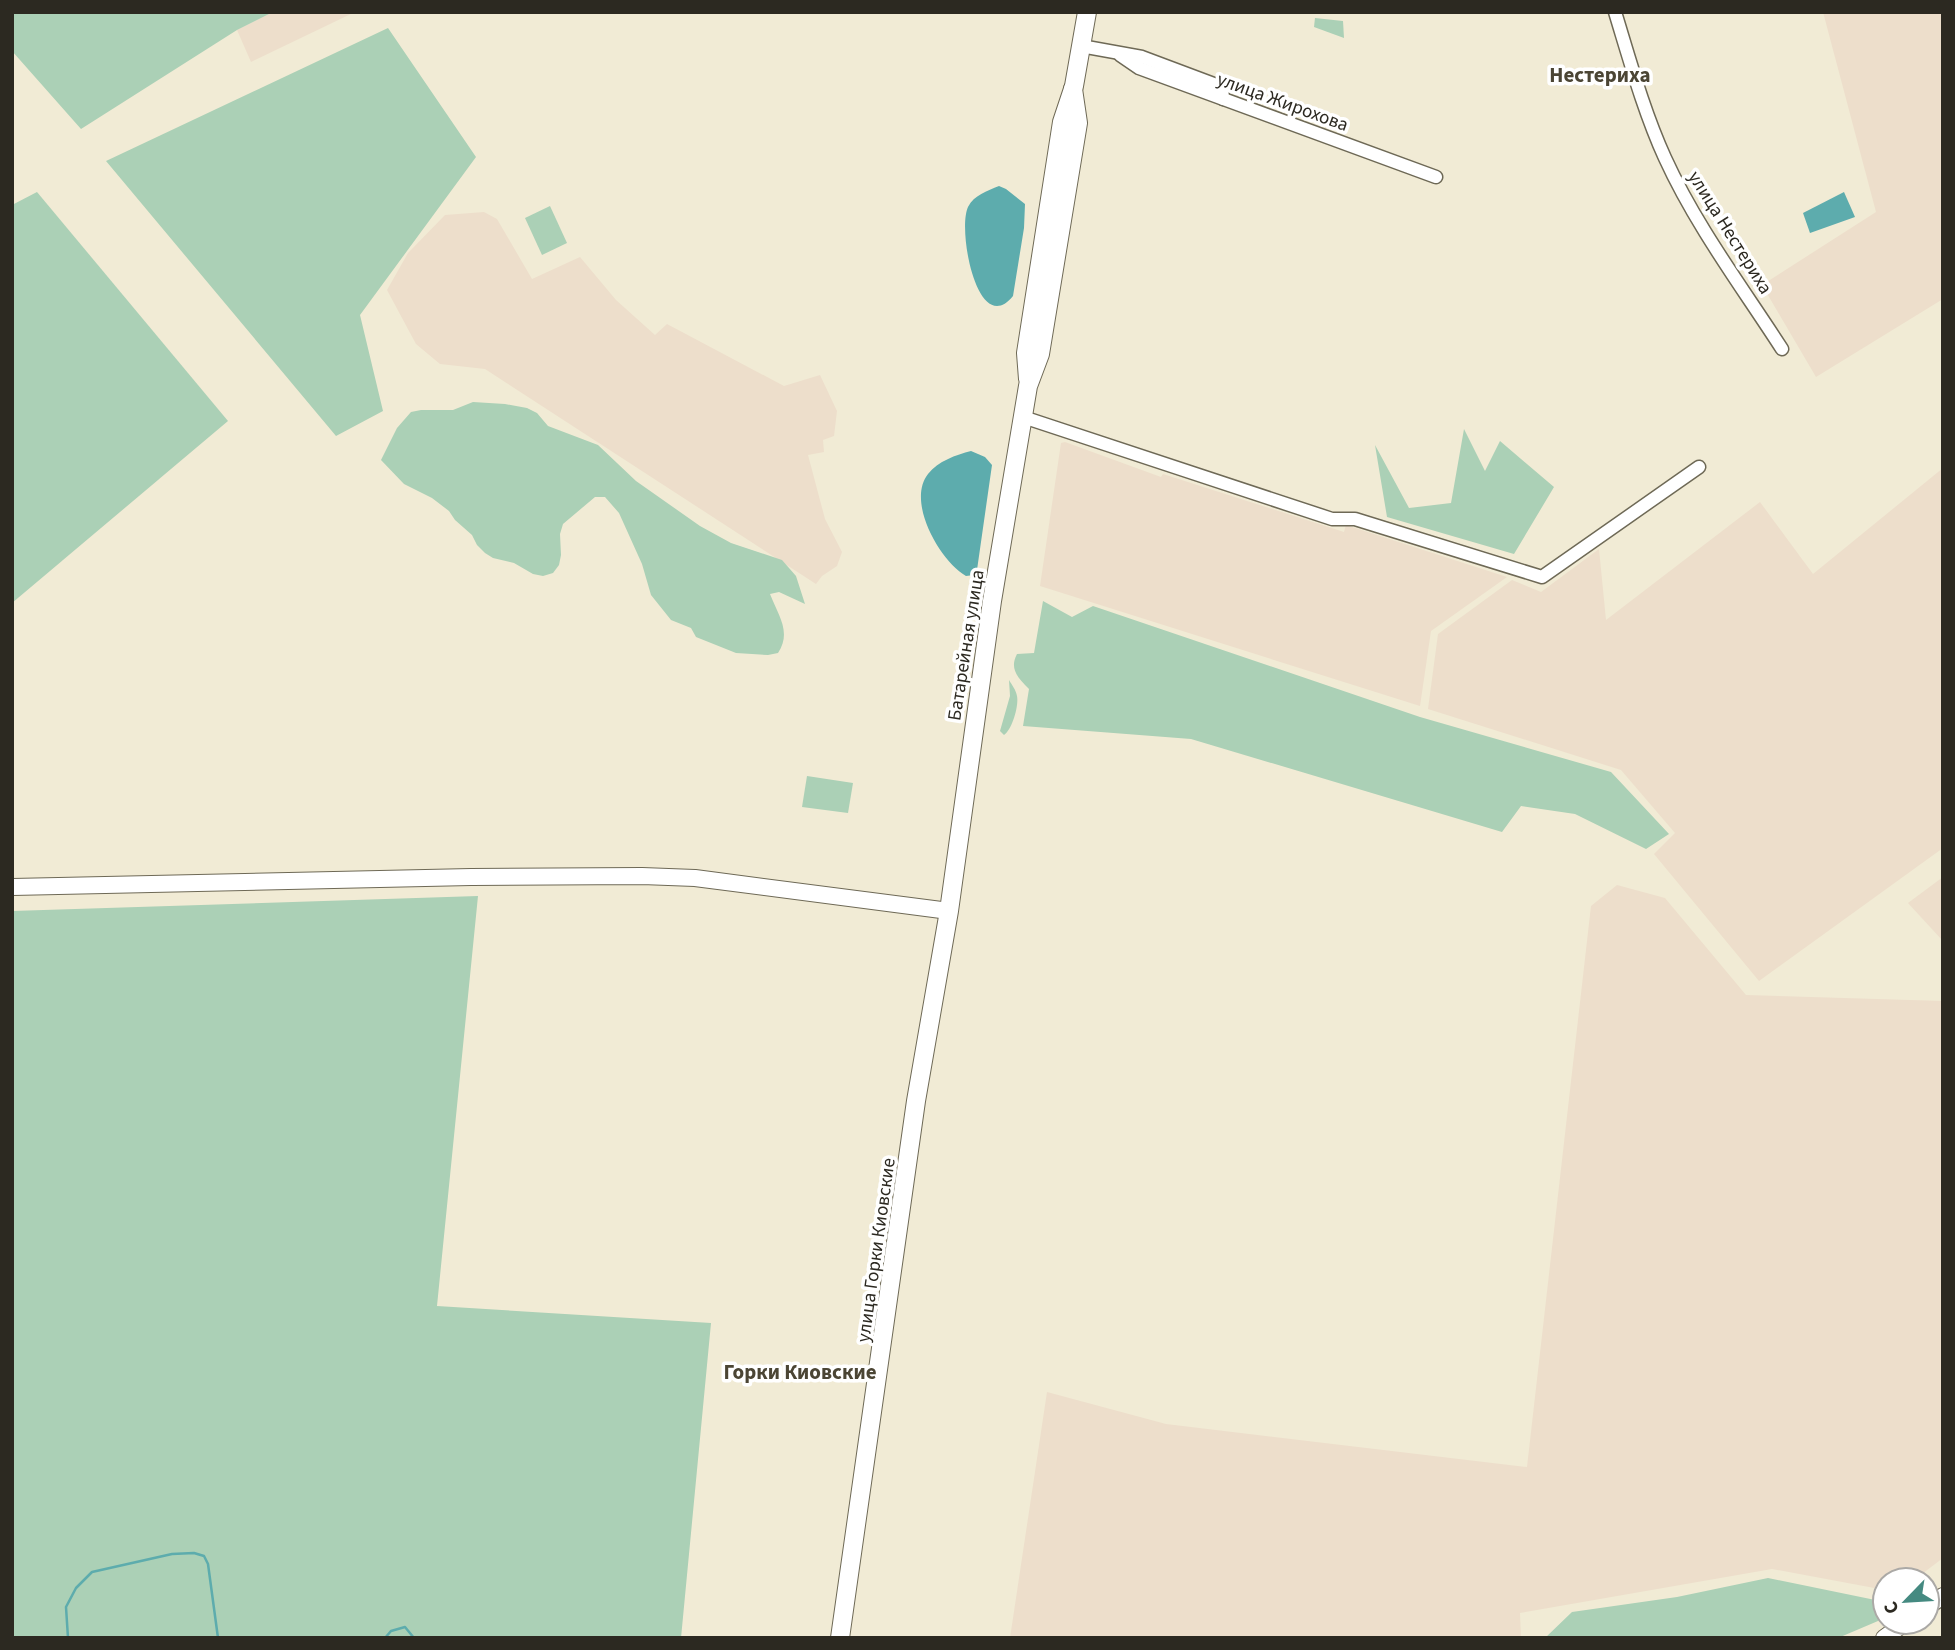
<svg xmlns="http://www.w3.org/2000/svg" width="1955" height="1650" font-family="'Source Sans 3',sans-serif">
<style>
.industrial{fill:#eddecb}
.green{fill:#abd0b6}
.water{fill:#5dacad}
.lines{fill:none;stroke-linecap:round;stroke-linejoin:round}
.stream{stroke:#5dacad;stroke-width:2.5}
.minor-casing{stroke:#6e6956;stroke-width:15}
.tertiary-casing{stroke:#6e6956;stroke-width:18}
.secondary-casing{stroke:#6e6956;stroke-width:20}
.minor{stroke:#fff;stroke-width:12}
.tertiary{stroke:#fff;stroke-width:16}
.secondary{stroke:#fff;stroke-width:18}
.labels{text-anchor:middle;stroke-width:7;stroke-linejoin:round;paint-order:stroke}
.street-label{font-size:19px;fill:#2c2921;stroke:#fff}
.neighbourhood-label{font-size:21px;font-weight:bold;fill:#4b4534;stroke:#fff}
</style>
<rect width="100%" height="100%" fill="#f1ebd5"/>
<g class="industrial">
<path d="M 273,12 L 355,12 L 251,62 L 237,30 Z"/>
<path d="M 1823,12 L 1943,12 L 1943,299 L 1816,377 L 1762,285 L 1876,212 Z"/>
<path d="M 484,212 L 497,219 L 532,279 L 580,257 L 616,300 L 655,335 L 667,324 L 784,386 L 820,375 L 837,411 L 834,436 L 823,440 L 824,452 L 808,455 L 825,519 L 842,552 L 837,566 L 822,576 L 816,584 L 485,369 L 440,364 L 416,344 L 387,290 L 408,253 L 445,215 Z"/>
<path d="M 1065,442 L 1161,477 L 1163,474 L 1344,532 L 1346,525 L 1507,577 L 1431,631 L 1420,706 L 1040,586 L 1061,443 Z"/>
<path d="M 1943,468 L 1943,848 L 1759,981 L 1654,854 L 1675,833 L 1621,770 L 1428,709 L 1438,634 L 1512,580 L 1541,592 L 1599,549 L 1606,620 L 1760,502 L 1813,574 Z"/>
<path d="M 1943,877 L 1943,941 L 1908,903 Z"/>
<path d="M 1617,885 L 1665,898 L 1746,995 L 1943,1001 L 1943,1558 L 1914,1580 L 1885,1580 L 1885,1590 L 1772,1569 L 1520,1613 L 1521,1638 L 1010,1638 L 1047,1392 L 1166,1424 L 1527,1467 L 1591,906 Z"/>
</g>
<g class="green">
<path d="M 12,12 L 273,12 L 237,30 L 81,129 L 12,51 Z"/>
<path d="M 1315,18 L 1343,21 L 1344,38 L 1314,27 Z"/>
<path d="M 388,28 L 476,157 L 360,315 L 383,411 L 336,436 L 106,161 Z"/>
<path d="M 37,192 L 228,421 L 12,603 L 12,205 Z"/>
<path d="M 550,206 L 567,243 L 542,255 L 525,218 Z"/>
<path d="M 473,402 L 505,404 L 527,408 L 537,413 L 548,426 L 598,445 L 636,481 L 700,526 L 731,543 L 782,560 L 796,576 L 805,604 L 779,592 L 770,594 C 778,615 792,632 778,653 L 768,655 L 736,653 L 696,637 L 691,628 L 671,620 L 651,595 L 642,564 L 619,513 L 605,497 L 595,497 L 563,524 L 560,534 L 561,555 L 559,565 L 553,573 L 543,576 L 533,574 L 514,563 L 493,558 L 485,553 L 477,545 L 472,535 L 455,520 L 449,511 L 432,498 L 404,484 L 381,460 L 397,428 L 411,412 L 421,410 L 453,410 Z"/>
<path d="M 1464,429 L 1485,471 L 1500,441 L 1554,487 L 1514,554 L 1387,517 L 1375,445 L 1409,508 L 1451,503 Z"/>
<path d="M 1043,601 L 1072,617 L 1093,606 L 1420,717 L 1611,772 L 1669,834 L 1646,849 L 1575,814 L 1521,806 L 1502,832 L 1191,739 L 1023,726 L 1029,689 C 1018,678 1009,669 1017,654 L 1034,653 Z"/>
<path d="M 1009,680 C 1012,685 1016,690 1017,696 C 1019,706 1012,730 1004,735 L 1000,731 L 1010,696 Z"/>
<path d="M 807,776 L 853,783 L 848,813 L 802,807 Z"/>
<path d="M 478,896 L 437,1306 L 711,1323 L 681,1638 L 12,1638 L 12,911 Z"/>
<path d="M 1768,1578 L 1885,1602 L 1885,1604 L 1878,1621 L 1838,1638 L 1545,1638 L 1572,1612 L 1677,1597 Z"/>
</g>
<g class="water">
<path d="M 999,186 L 1006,189 L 1025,204 L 1024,228 L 1013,296 C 978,339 957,231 968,207 C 974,195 987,191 999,186 Z"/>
<path d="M 1844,192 L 1855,217 L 1810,233 L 1803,213 Z"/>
<path d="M 971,451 L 985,457 L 992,465 L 977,570 L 974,575 L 966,576 C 940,561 906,502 928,474 C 938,461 956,455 971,451 Z"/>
</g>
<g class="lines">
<g class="stream">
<path d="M 68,1638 L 66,1607 L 76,1588 L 92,1572 L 172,1554 L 194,1553 L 204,1556 L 208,1564 L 218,1638"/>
<path d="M 385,1638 L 391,1631 L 405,1627 L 414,1638"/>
</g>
<g class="minor-casing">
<g id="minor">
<path d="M 1615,12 C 1630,61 1644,112 1665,158 C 1696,226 1742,287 1782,349"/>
<path d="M 1081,46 L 1142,57 L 1222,87 L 1223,99"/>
<path d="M 1120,55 L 1139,68 L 1436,177"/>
<path d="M 1023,417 L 1332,519 L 1355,519 L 1542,577 L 1699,467"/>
</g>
</g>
<g class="tertiary-casing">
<g id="tertiary">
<path d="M 12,887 L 471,877 L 642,876 L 695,878 L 949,911"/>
<path d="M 1927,1607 L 1943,1596"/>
<path d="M 1884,1638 L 1906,1622"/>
</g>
</g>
<g class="secondary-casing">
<g id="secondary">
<path d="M 1028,379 L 1026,353 L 1062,122 L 1074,86 L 1087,12"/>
<path d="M 840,1638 L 916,1101 L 949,911 L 992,601 L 1028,386 L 1040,354 L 1078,123 L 1073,89"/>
</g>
</g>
<use href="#minor" class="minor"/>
<use href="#tertiary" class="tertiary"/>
<use href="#secondary" class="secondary"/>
</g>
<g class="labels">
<g class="street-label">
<text transform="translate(1283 101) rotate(20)" y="7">улица Жирохова</text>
<text transform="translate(1731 232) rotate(58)" y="7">улица Нестериха</text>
<text transform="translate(965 645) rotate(-81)" y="7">Батарейная улица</text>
<text transform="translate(875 1250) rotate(-82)" y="7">улица Горки Киовские</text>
</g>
<g class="neighbourhood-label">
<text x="1600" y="82">Нестериха</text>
<text x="800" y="1379">Горки Киовские</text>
</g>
</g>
<rect width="1955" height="1650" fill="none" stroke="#2c2921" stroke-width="28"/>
<g transform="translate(1906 1601) rotate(245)"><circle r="33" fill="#ffffff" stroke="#aba9a6" stroke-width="2"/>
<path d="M0-5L12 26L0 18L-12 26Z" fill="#458a81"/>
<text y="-10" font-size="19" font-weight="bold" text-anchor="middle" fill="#2c2921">С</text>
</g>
</svg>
